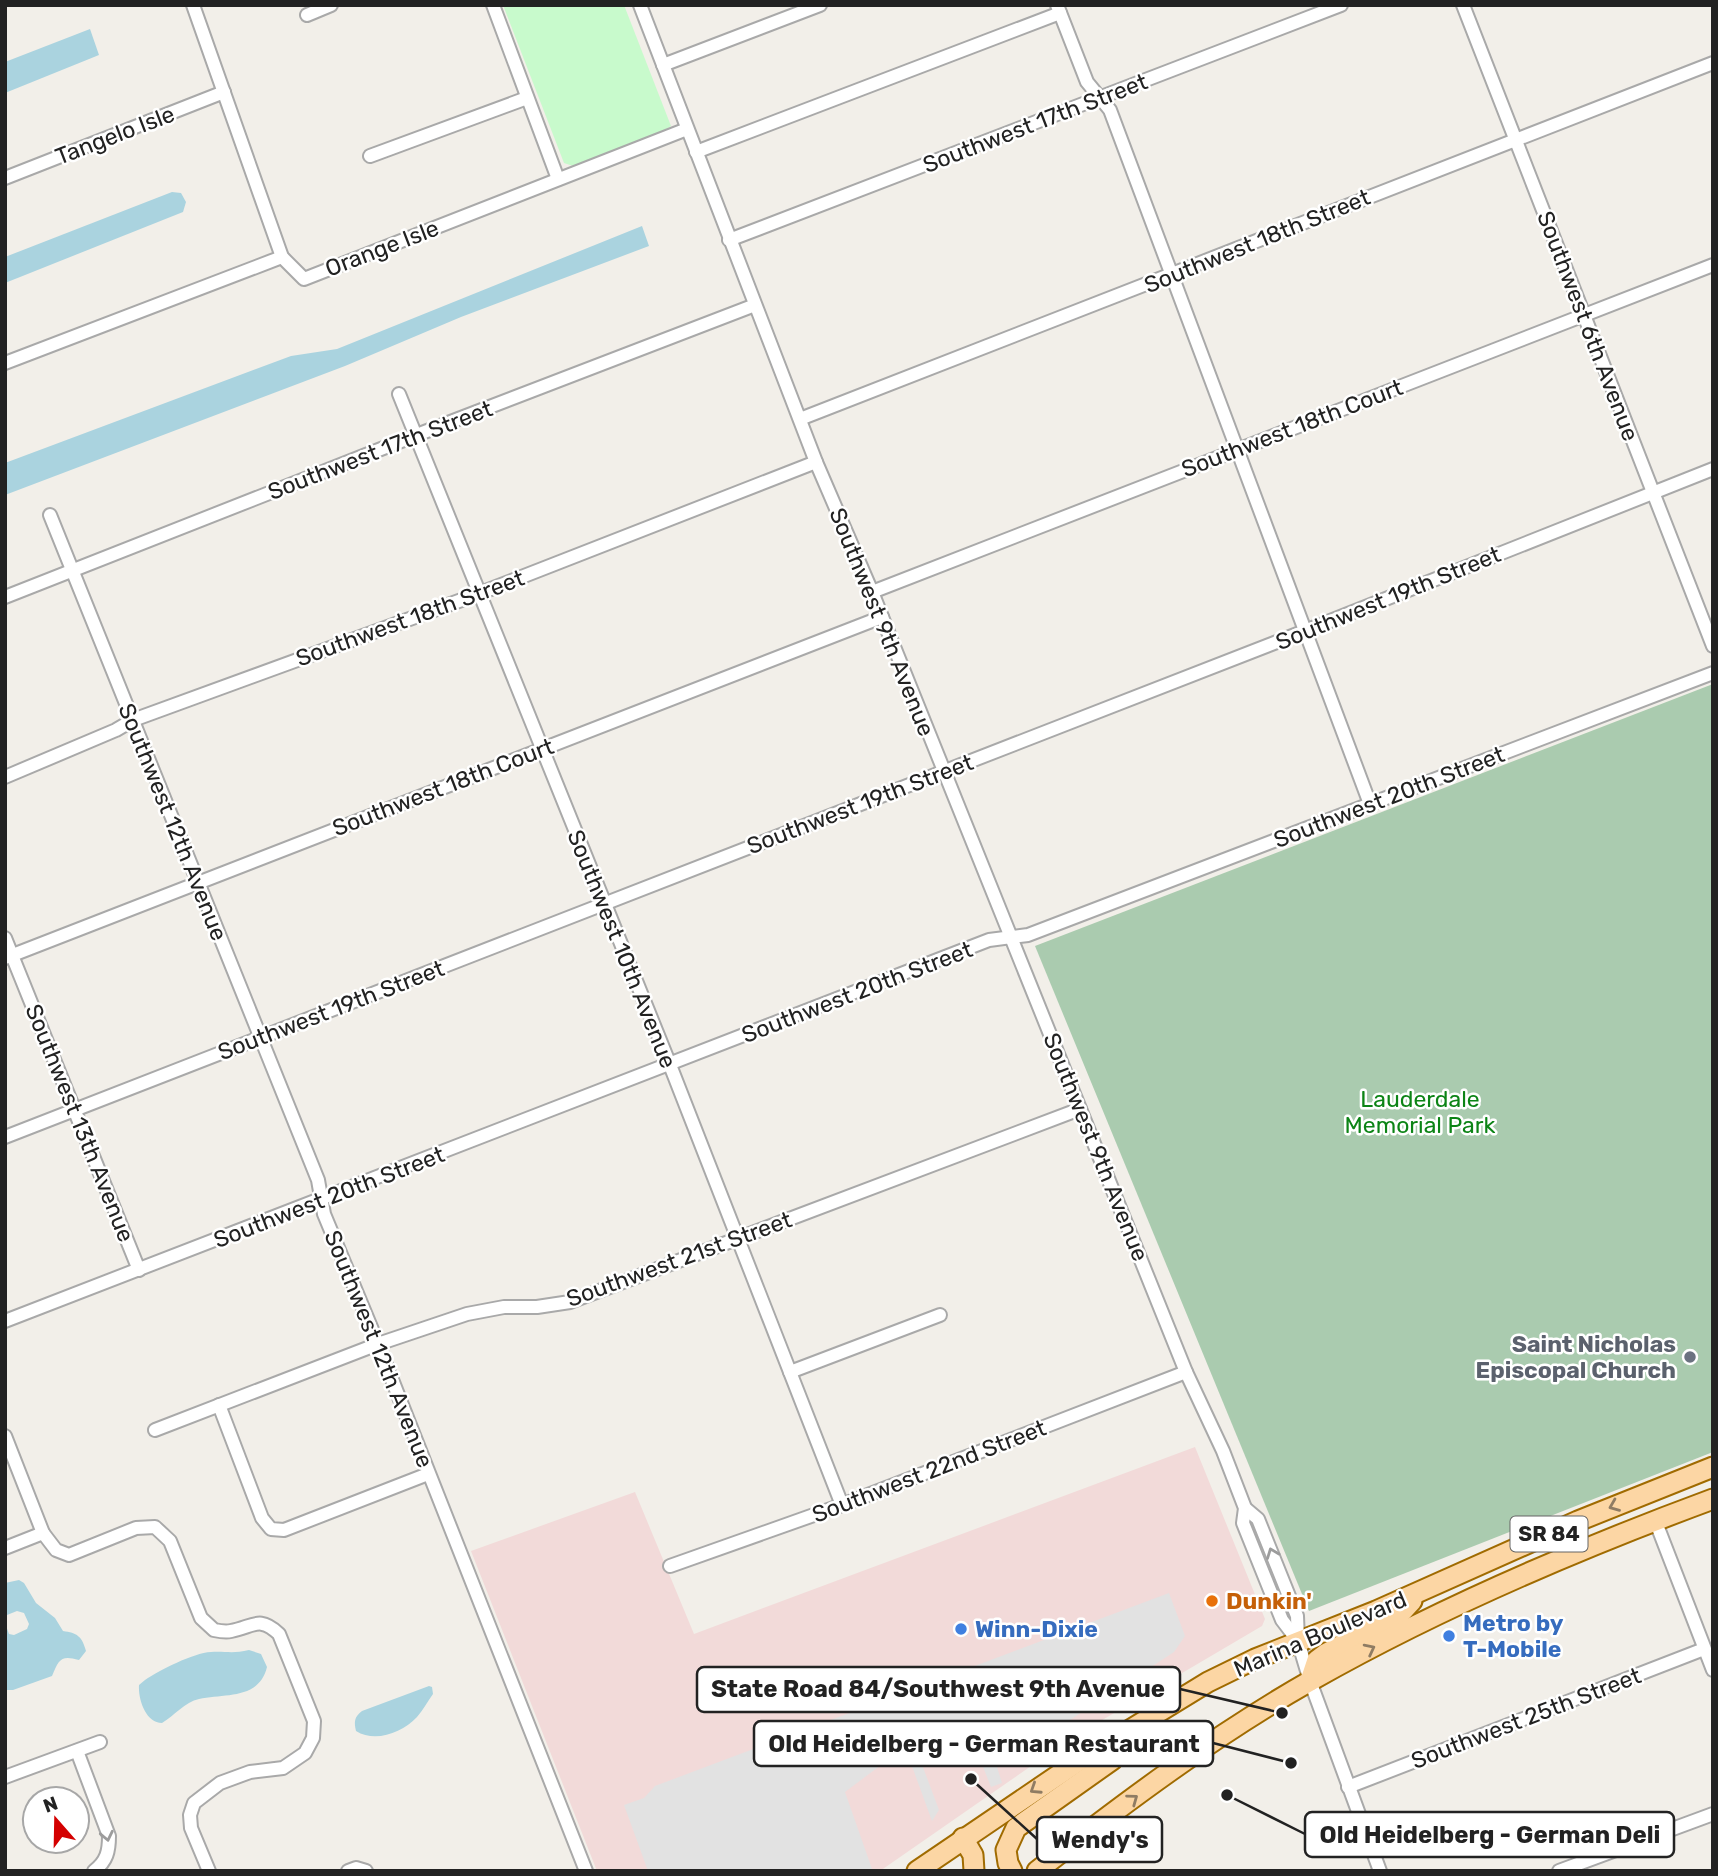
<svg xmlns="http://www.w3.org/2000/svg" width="1718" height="1876" font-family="Rubik,sans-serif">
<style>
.commercial{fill:#f2dad9}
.cemetery{fill:#aacbaf}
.park{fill:#c8facc}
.parking{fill:#e2e2e2}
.water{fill:#aad3df}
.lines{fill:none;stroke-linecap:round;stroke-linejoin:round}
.minor-casing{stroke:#a9a9a9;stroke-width:16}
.primary-casing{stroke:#a06b00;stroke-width:23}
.minor{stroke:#fff;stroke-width:12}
.primary{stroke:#fcd6a4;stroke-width:19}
.oneway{stroke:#8f7c63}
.oneway2{stroke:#9c9c9c}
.worship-dot{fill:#6b7280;stroke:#fff;stroke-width:2.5}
.food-dot{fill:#e8710a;stroke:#fff;stroke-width:2.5}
.shop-dot{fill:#3f7fe0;stroke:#fff;stroke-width:2.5}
.labels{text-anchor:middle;stroke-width:5;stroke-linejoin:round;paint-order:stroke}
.shield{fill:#fff;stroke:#646464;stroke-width:2}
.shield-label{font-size:21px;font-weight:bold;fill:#222}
.street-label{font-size:23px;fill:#222;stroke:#fff}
.park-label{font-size:23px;fill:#0c8416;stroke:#fff}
.worship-label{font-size:23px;font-weight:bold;fill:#5b616d;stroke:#fff;text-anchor:end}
.food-label{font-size:23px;font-weight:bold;fill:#c56008;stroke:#fff;text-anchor:start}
.shop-label{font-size:23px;font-weight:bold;fill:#366cbe;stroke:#fff;text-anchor:start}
.leader{fill:none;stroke:#222;stroke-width:2.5}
.callout-dot{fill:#222;stroke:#fff;stroke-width:2.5}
.callout{fill:#fff;stroke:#222;stroke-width:2.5}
.callout-label{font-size:24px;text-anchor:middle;font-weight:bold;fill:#222}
</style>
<rect width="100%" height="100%" fill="#f2efe9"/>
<path class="commercial" d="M 1195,1447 L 1265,1619 L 1262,1626 L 1070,1739 L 880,1871 L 597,1871 L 471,1551 L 635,1492 L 694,1634 Z"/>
<path class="cemetery" d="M 1713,684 L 1713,1452 L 1309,1611 L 1035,946 Z"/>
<path class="park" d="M 503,5 L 624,5 L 671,126 L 665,130 L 573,166 L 564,163 Z"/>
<path class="parking" d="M 1169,1593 L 1185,1636 L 1174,1652 L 1018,1754 L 996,1764 L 1002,1783 L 991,1787 L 970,1734 L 921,1762 L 939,1810 L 932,1821 L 905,1747 L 845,1792 L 872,1869 L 870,1871 L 648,1871 L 624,1805 L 644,1798 L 655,1786 Z"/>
<g class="water">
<path d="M 90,29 L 99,55 L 5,93 L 5,62 Z"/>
<path d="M 172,192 L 181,193 L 186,202 L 183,212 L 5,283 L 5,257 Z"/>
<path d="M 642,226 L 649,246 L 461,317 L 345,366 L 5,495 L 5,463 L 291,356 L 337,349 Z"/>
<path d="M 19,1580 L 24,1583 L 36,1603 L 55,1618 L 63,1631 C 77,1633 82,1636 86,1651 L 79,1660 C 61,1655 59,1659 52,1676 L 13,1690 L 6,1690 L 5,1623 L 9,1634 L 14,1635 L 27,1629 L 29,1624 L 24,1613 L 17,1611 L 7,1615 L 5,1619 L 5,1583 Z"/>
<path d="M 249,1650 L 261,1654 L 267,1667 C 259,1700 225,1693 199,1699 C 185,1702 174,1716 162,1723 C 146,1723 138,1700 139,1685 L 145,1680 C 160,1670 193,1653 211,1652 C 225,1651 233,1654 249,1650 Z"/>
<path d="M 429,1686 L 432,1687 L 433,1694 C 428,1701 423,1710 417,1717 C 402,1733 375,1743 356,1731 C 354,1722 354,1717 362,1711 Z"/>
</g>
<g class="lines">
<g class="minor-casing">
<g id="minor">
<path d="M 193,5 L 282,257"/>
<path d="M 493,5 L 558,179"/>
<path d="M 640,5 L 816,462 L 872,592 L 1186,1372 L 1223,1451 L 1245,1508 L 1243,1523 L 1282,1620 L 1298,1641"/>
<path d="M 1057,5 L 1087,82 L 1110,110 L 1370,804"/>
<path d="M 1463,5 L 1713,646"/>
<path d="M 307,15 L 331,5"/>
<path d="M 663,65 L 820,5"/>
<path d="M 696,152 L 1060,13"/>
<path d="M 370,156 L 527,98"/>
<path d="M 5,178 L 224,92"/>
<path d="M 729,240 L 1341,5"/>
<path d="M 5,363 L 282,257 L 304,279 L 687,129"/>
<path d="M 399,394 L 670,1065 L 842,1505"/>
<path d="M 800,419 L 1713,63"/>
<path d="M 50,515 L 318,1180 L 324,1214 L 378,1344 L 586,1871"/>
<path d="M 872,592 L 1713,265"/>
<path d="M 5,597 L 414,436 L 755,305"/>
<path d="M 5,777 L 116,730 L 133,720 L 478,594 L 816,462"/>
<path d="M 5,938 L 139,1270"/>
<path d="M 5,958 L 882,617"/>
<path d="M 5,1137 L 1305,631 L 1713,469"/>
<path d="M 5,1321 L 989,940 L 1028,935 L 1713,673"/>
<path d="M 790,1372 L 940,1315"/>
<path d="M 219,1405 L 262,1518 L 271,1529 L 284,1530 L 428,1474"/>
<path d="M 155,1430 L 378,1344 L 467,1314 L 504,1307 L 537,1307 L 570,1302 L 1080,1109"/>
<path d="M 5,1436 L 43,1533"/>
<path d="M 1245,1508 L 1258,1519 L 1297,1616 L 1298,1641 L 1310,1681 L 1380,1871"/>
<path d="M 1655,1520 L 1713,1670"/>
<path d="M 5,1548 L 43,1533 L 56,1550 L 69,1555 L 136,1528 L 155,1527 L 170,1541 L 201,1618 L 214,1630 C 219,1631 226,1632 231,1631 C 253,1627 259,1615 279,1634 L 314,1721 L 313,1738 L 305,1753 L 283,1768 L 250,1772 L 220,1783 L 194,1803 L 190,1815 L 191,1828 L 209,1871"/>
<path d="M 670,1566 L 842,1505 L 1186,1372"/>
<path d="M 77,1751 L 109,1836 C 109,1851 107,1861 94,1871"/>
<path d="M 5,1777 L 100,1742"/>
<path d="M 1348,1787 L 1704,1649"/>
<path d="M 348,1871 L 356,1868 L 366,1871"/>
<path d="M 1559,1871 L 1713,1814"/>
</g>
</g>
<g class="primary-casing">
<g id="primary">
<path d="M 1310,1681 L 1317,1660 L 1325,1654 L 1400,1614 L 1412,1601"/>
<path d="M 963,1838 L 973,1855 L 974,1871"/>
<path d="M 917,1871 L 1079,1761 L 1208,1682 L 1255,1659 L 1376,1611 L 1578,1521 L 1713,1467"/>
<path d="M 1012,1871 L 1008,1863 L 1006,1850 L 1016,1828 L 1112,1760 L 1132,1730"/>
<path d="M 1037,1871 C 1124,1803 1215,1735 1312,1680 C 1439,1608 1575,1550 1713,1499"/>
</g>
</g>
<use href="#minor" class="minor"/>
<use href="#primary" class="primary"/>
</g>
<defs><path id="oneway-chevron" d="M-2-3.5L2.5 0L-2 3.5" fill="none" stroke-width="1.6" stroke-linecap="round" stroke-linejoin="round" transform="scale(1.75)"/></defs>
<g class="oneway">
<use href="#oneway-chevron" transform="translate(1614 1506) rotate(158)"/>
<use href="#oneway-chevron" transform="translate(1370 1649) rotate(-27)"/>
<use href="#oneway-chevron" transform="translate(1035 1789) rotate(147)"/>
<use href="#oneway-chevron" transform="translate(1133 1799) rotate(-36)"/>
</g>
<g class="oneway2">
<use href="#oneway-chevron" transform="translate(1272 1553) rotate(-111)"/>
<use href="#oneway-chevron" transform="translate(107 1836) rotate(78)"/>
</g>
<circle class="worship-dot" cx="1690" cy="1357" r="7"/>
<circle class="food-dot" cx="1212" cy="1601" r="7"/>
<g class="shop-dot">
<circle cx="961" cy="1629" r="7"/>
<circle cx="1449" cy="1636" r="7"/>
</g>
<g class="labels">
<rect class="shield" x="1510.5" y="1516.5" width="77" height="35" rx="5"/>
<g class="shield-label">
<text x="1549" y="1541">SR 84</text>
</g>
<g class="street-label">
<text transform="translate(1035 123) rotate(-21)" y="8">Southwest 17th Street</text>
<text transform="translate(115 135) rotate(-21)" y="8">Tangelo Isle</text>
<text transform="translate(1257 241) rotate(-22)" y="8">Southwest 18th Street</text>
<text transform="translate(382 248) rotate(-21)" y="8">Orange Isle</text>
<text transform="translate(1588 326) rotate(69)" y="8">Southwest 6th Avenue</text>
<text transform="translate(1292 428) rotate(-21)" y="8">Southwest 18th Court</text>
<text transform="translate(380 450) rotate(-21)" y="8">Southwest 17th Street</text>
<text transform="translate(1388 598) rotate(-22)" y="8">Southwest 19th Street</text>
<text transform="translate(410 618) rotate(-20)" y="8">Southwest 18th Street</text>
<text transform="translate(882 622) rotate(68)" y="8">Southwest 9th Avenue</text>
<text transform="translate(443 787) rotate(-21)" y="8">Southwest 18th Court</text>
<text transform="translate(1389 797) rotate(-21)" y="8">Southwest 20th Street</text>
<text transform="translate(860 804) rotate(-21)" y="8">Southwest 19th Street</text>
<text transform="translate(173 822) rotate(68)" y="8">Southwest 12th Avenue</text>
<text transform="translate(622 949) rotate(68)" y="8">Southwest 10th Avenue</text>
<text transform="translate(857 992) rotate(-21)" y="8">Southwest 20th Street</text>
<text transform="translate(331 1010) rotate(-21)" y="8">Southwest 19th Street</text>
<text transform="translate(80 1123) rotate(68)" y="8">Southwest 13th Avenue</text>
<text transform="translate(1096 1147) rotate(68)" y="8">Southwest 9th Avenue</text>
<text transform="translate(329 1197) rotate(-21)" y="8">Southwest 20th Street</text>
<text transform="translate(679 1259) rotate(-20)" y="8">Southwest 21st Street</text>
<text transform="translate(379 1349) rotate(68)" y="8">Southwest 12th Avenue</text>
<text transform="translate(929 1471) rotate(-21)" y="8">Southwest 22nd Street</text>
<text transform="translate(1320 1634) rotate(-23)" y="8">Marina Boulevard</text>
<text transform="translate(1526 1718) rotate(-21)" y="8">Southwest 25th Street</text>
</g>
<g class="park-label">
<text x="1420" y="1107">Lauderdale<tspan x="1420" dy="26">Memorial Park</tspan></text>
</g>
<g class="worship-label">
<text x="1676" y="1352">Saint Nicholas<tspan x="1676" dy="26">Episcopal Church</tspan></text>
</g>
<g class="food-label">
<text x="1226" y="1609">Dunkin'</text>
</g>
<g class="shop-label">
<text x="1463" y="1631">Metro by<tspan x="1463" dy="26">T-Mobile</tspan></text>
<text x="975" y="1637">Winn-Dixie</text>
</g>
</g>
<path class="leader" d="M1282 1713L1180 1689M1291 1763L1213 1743M1227 1795L1305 1834M971 1779L1037 1839"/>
<g class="callout-dot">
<circle cx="1282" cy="1713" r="7"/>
<circle cx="1291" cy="1763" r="7"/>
<circle cx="1227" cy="1795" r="7"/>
<circle cx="971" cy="1779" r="7"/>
</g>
<g class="callout">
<rect x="697" y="1667" width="483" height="45" rx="7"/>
<rect x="754" y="1721" width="459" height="45" rx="7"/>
<rect x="1305" y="1812" width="369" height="45" rx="7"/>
<rect x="1037" y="1817" width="125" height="45" rx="7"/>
</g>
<g class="callout-label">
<text x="938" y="1697">State Road 84/Southwest 9th Avenue</text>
<text x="984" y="1752">Old Heidelberg - German Restaurant</text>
<text x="1490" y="1843">Old Heidelberg - German Deli</text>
<text x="1100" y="1848">Wendy's</text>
</g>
<rect width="1718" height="1876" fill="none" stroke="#222222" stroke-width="14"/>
<g transform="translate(56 1820) rotate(340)"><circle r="33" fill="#ffffff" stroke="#a7a7a7" stroke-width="2"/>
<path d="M0-5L12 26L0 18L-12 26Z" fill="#d40000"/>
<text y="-10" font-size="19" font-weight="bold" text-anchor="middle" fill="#222222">N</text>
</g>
</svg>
